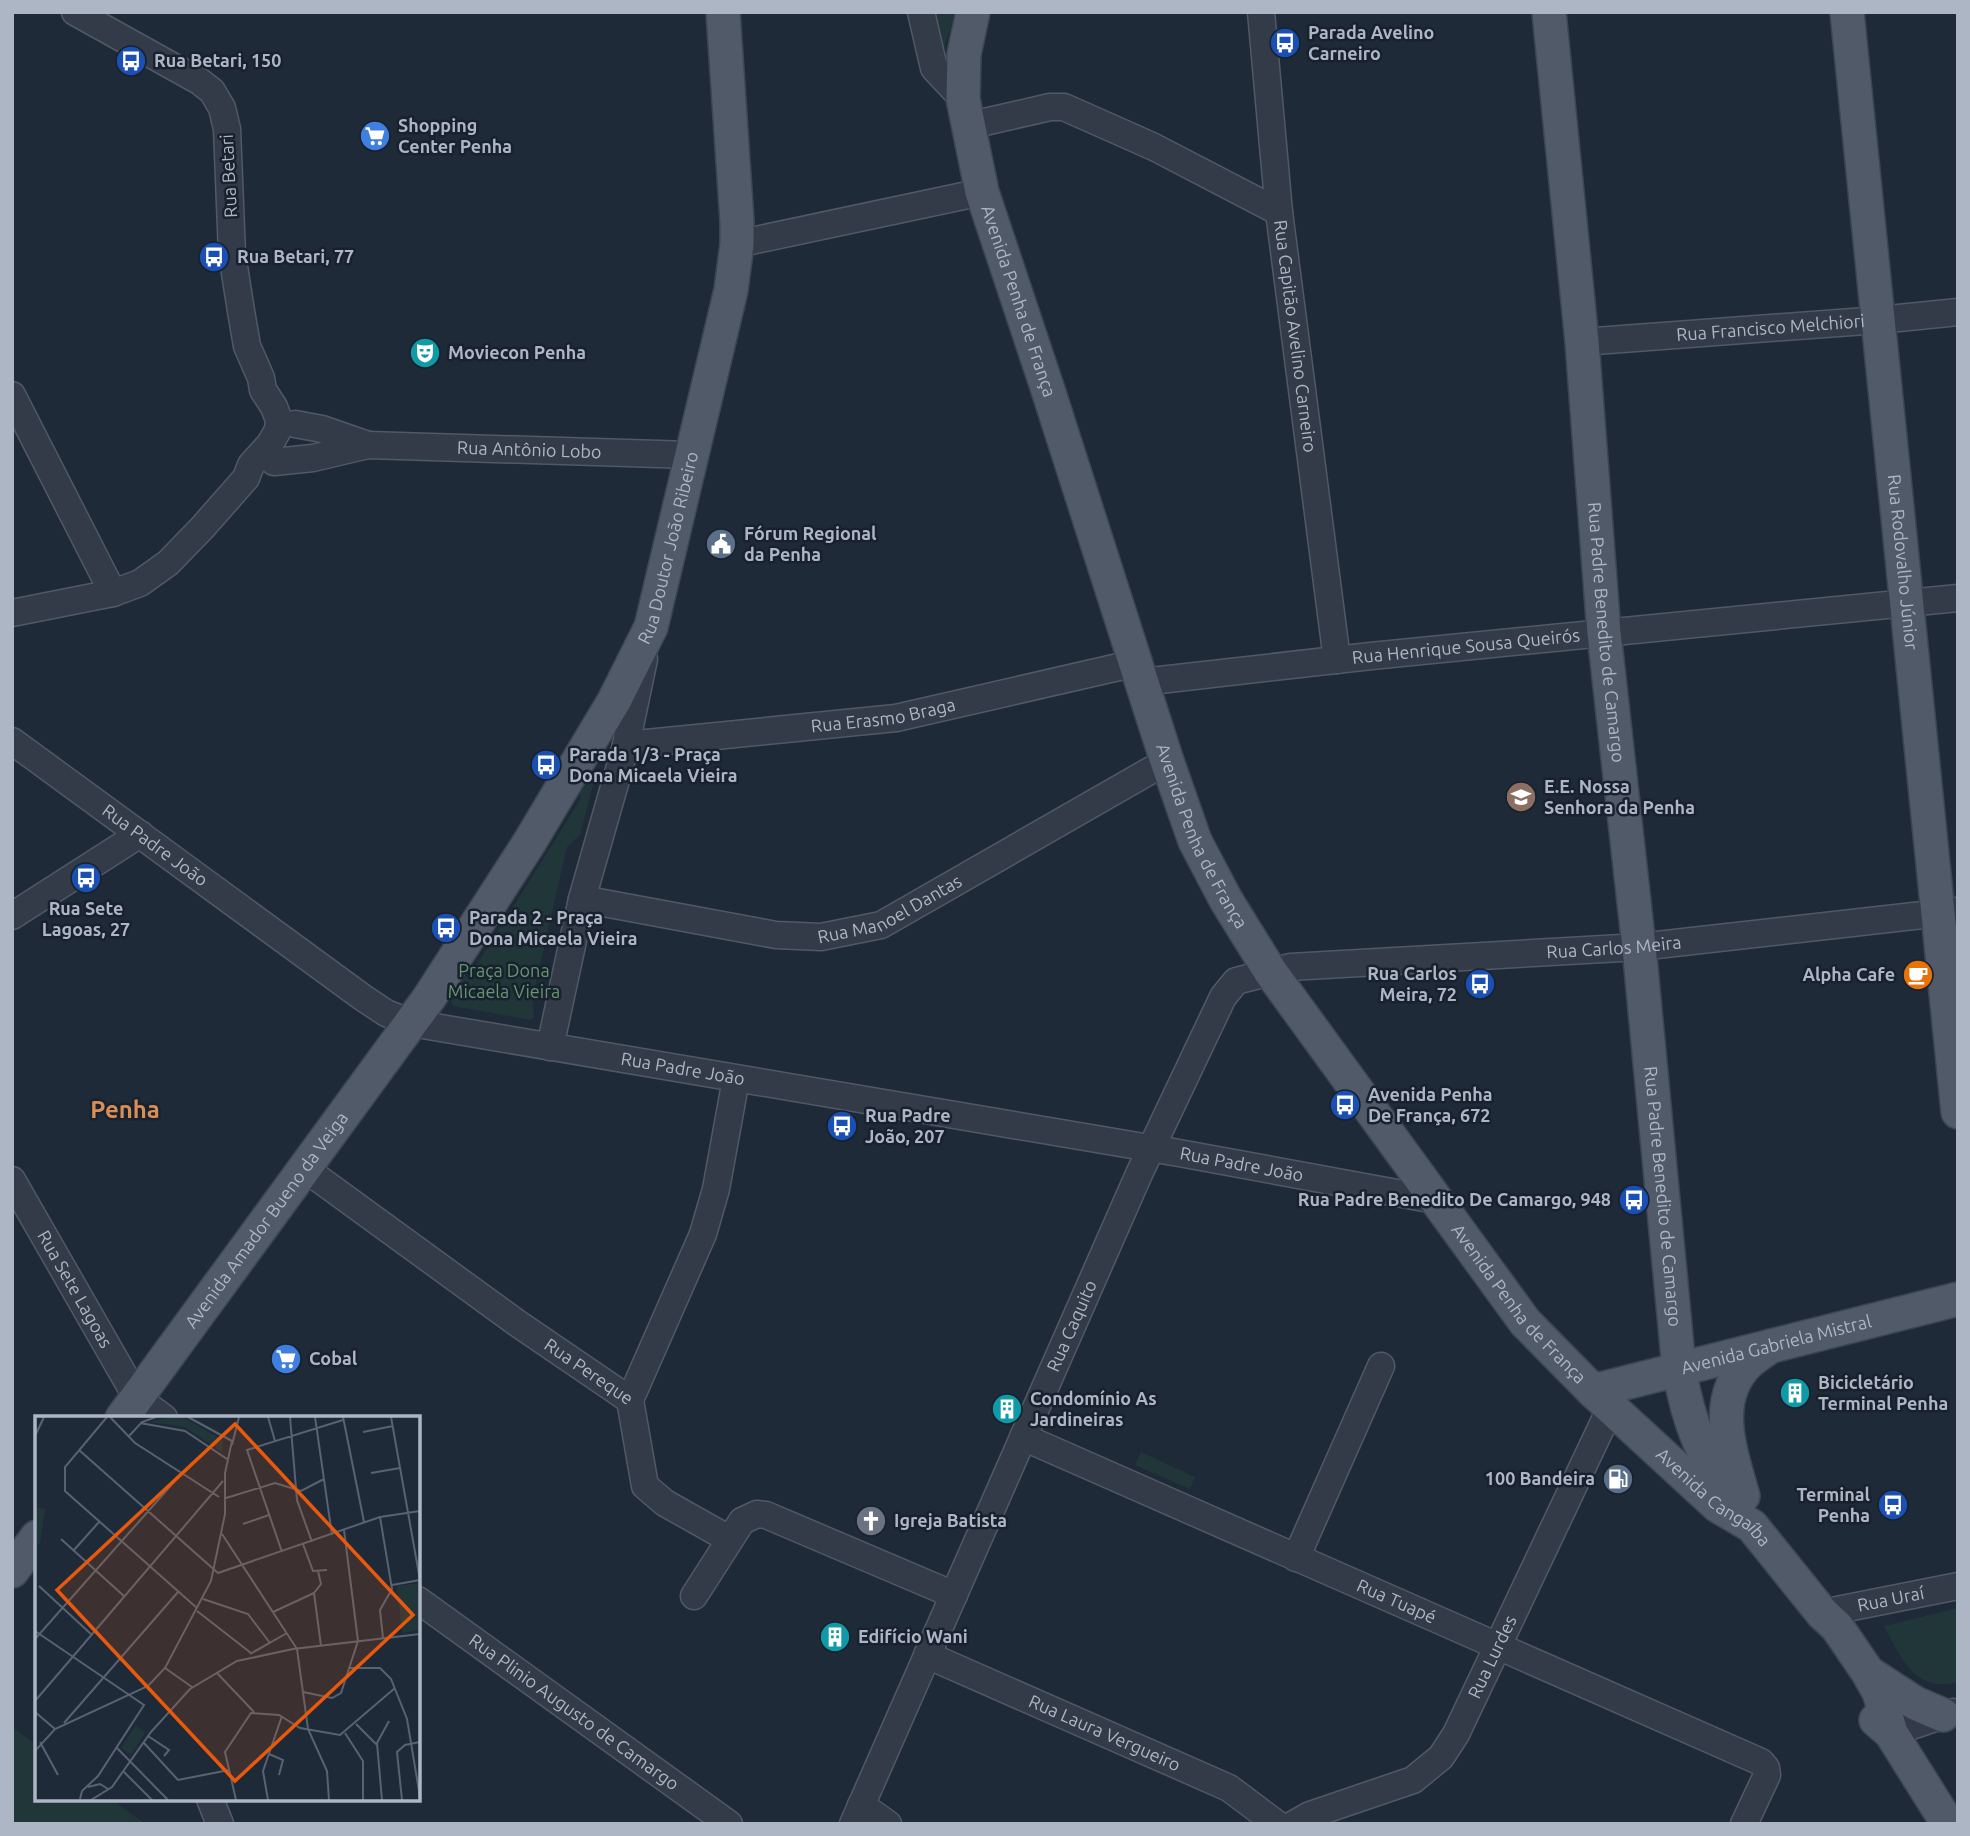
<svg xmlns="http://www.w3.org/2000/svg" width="1970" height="1836" font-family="Ubuntu,sans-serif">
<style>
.green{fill:#213639}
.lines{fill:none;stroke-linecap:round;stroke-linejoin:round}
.minor-casing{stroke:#505966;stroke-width:29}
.major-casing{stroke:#3c4552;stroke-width:36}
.minor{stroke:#333b48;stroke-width:26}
.major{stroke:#505a69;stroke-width:33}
.labels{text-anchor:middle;stroke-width:5;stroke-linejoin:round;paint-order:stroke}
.poi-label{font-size:18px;font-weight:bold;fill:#adb6c5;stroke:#18212d;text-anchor:start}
.street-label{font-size:18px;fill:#adb6c5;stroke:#18212d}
.park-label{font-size:18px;fill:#649670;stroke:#18212d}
.district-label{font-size:24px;font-weight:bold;fill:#d68f57;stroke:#18212d}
.inset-road{fill:none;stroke:#586270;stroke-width:2}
.view{fill:#e8590c;fill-opacity:0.15;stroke:#e8590c;stroke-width:3.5}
.inset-edge{fill:none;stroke:#adb6c5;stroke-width:3.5}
</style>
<rect width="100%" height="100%" fill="#1f2a38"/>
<g class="green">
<path d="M 927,12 L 955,12 L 940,64 Z"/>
<path d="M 592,770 L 596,774 L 580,835 L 567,847 L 532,999 L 534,1017 L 530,1020 L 453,1006 L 449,996 L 456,983 L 471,974 L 580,800 L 581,787 Z"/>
<path d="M 1141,1452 L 1195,1477 L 1190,1489 L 1135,1465 Z"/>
<path d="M 1958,1608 L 1958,1682 C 1916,1694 1900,1657 1884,1626 Z"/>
<path d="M 12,1727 L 37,1745 L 37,1799 L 111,1799 L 145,1824 L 12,1824 Z"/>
</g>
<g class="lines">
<g class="minor-casing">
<g id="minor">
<path d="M 921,12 L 934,68 L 963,99"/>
<path id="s1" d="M 1261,12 L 1279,212 L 1337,660"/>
<path d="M 967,126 L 1050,107 L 1064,107 L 1154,147 L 1279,212"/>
<path d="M 737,244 L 982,192"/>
<path id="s2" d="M 1582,342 L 1879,320 L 1958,312"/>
<path d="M 12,395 L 113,593"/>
<path d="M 295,424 L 322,429 L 368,445"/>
<path id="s3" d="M 274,462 L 313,458 L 368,445 L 691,455"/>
<path d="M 12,613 L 113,593 L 140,583 L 168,563 L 202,528 L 246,478 L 251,465 L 270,444 L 278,430 L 279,420 L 274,407 L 263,390 L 261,378 L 247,346 L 241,311 L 232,254 L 227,129 L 222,108 L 212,91 L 199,81 L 75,12"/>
<path id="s4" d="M 1142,682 L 1371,656 L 1958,598"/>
<path id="s5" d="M 12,741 L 362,997 L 386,1013 L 411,1023 L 1179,1153 L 1435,1200"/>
<path id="s6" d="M 626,745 L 896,718 L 1136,663"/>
<path id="s7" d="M 582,899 L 776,935 L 821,937 L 881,925 L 1167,761"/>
<path d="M 12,916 L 140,834"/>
<path d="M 550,1047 L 582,899 L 626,745 L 644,659"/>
<path id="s8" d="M 304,1168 L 517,1323 L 630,1400"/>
<path id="s9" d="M 12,1180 L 137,1398 L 164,1418"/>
<path d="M 630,1400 L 703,1234 L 716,1189 L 736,1079"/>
<path d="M 630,1400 L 645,1486 L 665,1503 L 729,1539"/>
<path id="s10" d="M 1023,1437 L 1761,1762 L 1766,1768 L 1767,1775 L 1744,1824"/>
<path d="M 1296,1558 L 1381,1366"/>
<path d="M 694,1596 L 742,1521 L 757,1514 L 766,1515 L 954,1595"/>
<path id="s11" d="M 418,1600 L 729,1824"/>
<path id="s12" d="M 1822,1613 L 1958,1586"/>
<path id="s13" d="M 927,1655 L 1229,1788 L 1277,1824"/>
<path d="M 1891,1733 L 1953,1712"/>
<path d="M 210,1799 L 220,1824"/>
<path d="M 861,1805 L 888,1824"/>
<path id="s14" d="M 853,1824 L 1139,1174 L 1223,997 L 1236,981 L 1290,967 L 1639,947 L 1958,911"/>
<path id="s15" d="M 1294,1824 L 1310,1815 L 1413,1780 L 1441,1757 L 1456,1734 L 1611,1407"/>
</g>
</g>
<g class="major-casing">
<g id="major">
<path id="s16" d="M 973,12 L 964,54 L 963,99 L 982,192 L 1048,390 L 1167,761 L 1195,841 L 1226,900 L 1270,971 L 1525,1322 L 1593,1391 L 1718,1506 L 1752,1526 L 1822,1613 L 1837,1627 L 1867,1671 L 1879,1692 L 1891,1733"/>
<path id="s17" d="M 1549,12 L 1582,342 L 1604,633 L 1639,947 L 1679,1368 C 1688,1422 1704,1463 1738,1507"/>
<path id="s18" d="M 1847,12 L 1958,1112"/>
<path id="s19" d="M 1593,1391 L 1958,1299"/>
<path id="s20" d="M 122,1418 L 429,998 L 529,843 L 614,701 L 651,627 L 731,290 L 737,244 L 737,221 L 723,12"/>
<path d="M 1743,1496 C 1731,1453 1710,1399 1749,1362 C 1756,1356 1764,1351 1771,1346"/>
<path d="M 12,1571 L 37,1537"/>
<path d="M 1869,1673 L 1915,1703 L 1943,1715"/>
<path d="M 1876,1720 L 1891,1733 L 1948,1824"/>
</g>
</g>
<use href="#minor" class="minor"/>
<use href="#major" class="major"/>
</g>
<defs>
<g id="bus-disc" transform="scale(1.575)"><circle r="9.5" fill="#1a4fb4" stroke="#18212d"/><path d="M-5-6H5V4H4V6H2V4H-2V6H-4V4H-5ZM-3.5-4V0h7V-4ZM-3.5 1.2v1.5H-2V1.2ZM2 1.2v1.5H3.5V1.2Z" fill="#fff"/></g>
<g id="supermarket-disc" transform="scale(1.575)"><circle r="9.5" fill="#3f7fe0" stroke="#18212d"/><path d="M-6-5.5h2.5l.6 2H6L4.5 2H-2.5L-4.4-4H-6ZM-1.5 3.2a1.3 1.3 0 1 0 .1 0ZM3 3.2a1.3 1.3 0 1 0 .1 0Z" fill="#fff"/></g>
<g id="theatre-disc" transform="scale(1.575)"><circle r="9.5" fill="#0f9aa8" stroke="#18212d"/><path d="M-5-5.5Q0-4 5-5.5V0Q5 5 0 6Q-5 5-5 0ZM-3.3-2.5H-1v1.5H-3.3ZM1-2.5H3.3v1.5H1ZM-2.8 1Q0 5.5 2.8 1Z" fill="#fff"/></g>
<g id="civic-disc" transform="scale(1.575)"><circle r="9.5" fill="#5c6f8a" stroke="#18212d"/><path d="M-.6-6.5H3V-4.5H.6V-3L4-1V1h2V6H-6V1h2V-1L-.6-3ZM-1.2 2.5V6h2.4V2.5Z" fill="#fff"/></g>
<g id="school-disc" transform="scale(1.575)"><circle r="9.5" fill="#8d6e63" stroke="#18212d"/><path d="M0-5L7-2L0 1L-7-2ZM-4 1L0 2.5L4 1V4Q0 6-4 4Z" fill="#fff"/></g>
<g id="cafe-disc" transform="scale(1.575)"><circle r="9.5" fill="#e8710a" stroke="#18212d"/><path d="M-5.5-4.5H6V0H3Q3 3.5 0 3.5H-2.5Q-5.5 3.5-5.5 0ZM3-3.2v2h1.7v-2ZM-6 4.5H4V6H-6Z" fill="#fff"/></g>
<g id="building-disc" transform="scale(1.575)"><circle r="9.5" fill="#0f9aa8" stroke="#18212d"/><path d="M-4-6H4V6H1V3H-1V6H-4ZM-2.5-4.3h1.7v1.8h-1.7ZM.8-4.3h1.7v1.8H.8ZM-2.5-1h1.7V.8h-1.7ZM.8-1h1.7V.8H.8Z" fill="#fff"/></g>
<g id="fuel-disc" transform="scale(1.575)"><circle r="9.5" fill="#5c6f8a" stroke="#18212d"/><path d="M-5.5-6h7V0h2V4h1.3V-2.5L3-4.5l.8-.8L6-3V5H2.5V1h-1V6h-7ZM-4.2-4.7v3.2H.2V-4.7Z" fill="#fff"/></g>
<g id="church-disc" transform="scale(1.575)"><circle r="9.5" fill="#6b7280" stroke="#18212d"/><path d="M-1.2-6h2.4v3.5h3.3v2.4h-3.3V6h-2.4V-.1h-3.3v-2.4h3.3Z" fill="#fff"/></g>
</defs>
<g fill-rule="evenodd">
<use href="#bus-disc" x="1285" y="43"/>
<use href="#bus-disc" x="131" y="61"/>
<use href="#supermarket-disc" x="375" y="136"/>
<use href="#bus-disc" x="214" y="257"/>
<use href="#theatre-disc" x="425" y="353"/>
<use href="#civic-disc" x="721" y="544"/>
<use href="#bus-disc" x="546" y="765"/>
<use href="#school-disc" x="1521" y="797"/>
<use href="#bus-disc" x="86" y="878"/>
<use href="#bus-disc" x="446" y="928"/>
<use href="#cafe-disc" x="1918" y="975"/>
<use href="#bus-disc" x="1480" y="984"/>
<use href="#bus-disc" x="1345" y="1105"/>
<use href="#bus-disc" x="842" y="1126"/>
<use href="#bus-disc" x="1634" y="1200"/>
<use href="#supermarket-disc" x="286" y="1359"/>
<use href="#building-disc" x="1795" y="1393"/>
<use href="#building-disc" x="1007" y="1409"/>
<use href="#fuel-disc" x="1618" y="1479"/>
<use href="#bus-disc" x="1893" y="1505"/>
<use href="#church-disc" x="871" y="1521"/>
<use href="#building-disc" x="835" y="1637"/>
</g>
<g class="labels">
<g class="poi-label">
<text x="1308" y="39">Parada Avelino<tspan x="1308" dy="21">Carneiro</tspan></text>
<text x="154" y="67">Rua Betari, 150</text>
<text x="398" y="132">Shopping<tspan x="398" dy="21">Center Penha</tspan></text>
<text x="237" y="263">Rua Betari, 77</text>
<text x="448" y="359">Moviecon Penha</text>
<text x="744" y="540">Fórum Regional<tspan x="744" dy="21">da Penha</tspan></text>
<text x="569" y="761">Parada 1/3 - Praça<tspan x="569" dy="21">Dona Micaela Vieira</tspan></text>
<text x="1544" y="793">E.E. Nossa<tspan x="1544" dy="21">Senhora da Penha</tspan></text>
<text x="86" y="915" text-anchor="middle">Rua Sete<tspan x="86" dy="21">Lagoas, 27</tspan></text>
<text x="469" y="924">Parada 2 - Praça<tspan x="469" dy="21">Dona Micaela Vieira</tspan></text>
<text x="1457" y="980" text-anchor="end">Rua Carlos<tspan x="1457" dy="21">Meira, 72</tspan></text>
<text x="1895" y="981" text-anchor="end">Alpha Cafe</text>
<text x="1368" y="1101">Avenida Penha<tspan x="1368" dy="21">De França, 672</tspan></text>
<text x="865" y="1122">Rua Padre<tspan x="865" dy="21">João, 207</tspan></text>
<text x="1611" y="1206" text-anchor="end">Rua Padre Benedito De Camargo, 948</text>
<text x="309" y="1365">Cobal</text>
<text x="1818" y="1389">Bicicletário<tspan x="1818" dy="21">Terminal Penha</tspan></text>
<text x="1030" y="1405">Condomínio As<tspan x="1030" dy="21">Jardineiras</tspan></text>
<text x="1595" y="1485" text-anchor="end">100 Bandeira</text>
<text x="1870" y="1501" text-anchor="end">Terminal<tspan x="1870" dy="21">Penha</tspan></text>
<text x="894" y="1527">Igreja Batista</text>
<text x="858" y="1643">Edifício Wani</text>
</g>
<g class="street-label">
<text transform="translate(229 176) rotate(-93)" y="6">Rua Betari</text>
<text dy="6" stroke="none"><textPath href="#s16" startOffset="298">Avenida Penha de França</textPath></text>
<text dy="6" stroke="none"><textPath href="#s2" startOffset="189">Rua Francisco Melchiori</textPath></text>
<text dy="6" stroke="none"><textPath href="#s1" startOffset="326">Rua Capitão Avelino Carneiro</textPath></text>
<text dy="6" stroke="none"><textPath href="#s3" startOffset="257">Rua Antônio Lobo</textPath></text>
<text dy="6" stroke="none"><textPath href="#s20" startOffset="1034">Rua Doutor João Ribeiro</textPath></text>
<text dy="6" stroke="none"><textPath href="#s18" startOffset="553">Rua Rodovalho Júnior</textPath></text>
<text dy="6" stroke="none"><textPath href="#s17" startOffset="623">Rua Padre Benedito de Camargo</textPath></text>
<text dy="6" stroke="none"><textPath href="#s4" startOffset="326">Rua Henrique Sousa Queirós</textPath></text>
<text dy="6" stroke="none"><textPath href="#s6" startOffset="259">Rua Erasmo Braga</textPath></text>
<text dy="6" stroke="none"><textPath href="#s16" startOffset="864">Avenida Penha de França</textPath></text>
<text dy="6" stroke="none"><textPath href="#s5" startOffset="177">Rua Padre João</textPath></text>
<text dy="6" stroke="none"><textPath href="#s7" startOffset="317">Rua Manoel Dantas</textPath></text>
<text dy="6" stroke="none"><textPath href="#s14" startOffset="1307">Rua Carlos Meira</textPath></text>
<text dy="6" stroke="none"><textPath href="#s5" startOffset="765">Rua Padre João</textPath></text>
<text dy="6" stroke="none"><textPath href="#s5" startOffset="1332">Rua Padre João</textPath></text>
<text dy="6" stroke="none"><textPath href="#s17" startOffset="1190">Rua Padre Benedito de Camargo</textPath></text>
<text dy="6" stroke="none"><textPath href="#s20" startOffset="245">Avenida Amador Bueno da Veiga</textPath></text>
<text dy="6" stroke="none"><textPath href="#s9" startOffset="126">Rua Sete Lagoas</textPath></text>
<text dy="6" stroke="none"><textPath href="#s16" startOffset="1432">Avenida Penha de França</textPath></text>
<text dy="6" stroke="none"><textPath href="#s14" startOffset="544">Rua Caquito</textPath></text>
<text dy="6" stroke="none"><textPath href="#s19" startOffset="189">Avenida Gabriela Mistral</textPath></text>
<text dy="6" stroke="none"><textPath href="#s8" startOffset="350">Rua Pereque</textPath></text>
<text dy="6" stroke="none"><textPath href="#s16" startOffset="1708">Avenida Cangaíba</textPath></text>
<text dy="6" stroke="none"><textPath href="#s12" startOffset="70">Rua Uraí</textPath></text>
<text dy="6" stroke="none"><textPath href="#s10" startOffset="408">Rua Tuapé</textPath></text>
<text dy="6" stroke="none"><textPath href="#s15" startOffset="276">Rua Lurdes</textPath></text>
<text dy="6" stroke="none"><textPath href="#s11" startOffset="192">Rua Plinio Augusto de Camargo</textPath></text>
<text dy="6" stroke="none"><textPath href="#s13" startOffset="194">Rua Laura Vergueiro</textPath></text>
</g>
<g class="park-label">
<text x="504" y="977">Praça Dona<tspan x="504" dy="21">Micaela Vieira</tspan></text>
</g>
<g class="district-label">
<text x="125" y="1118">Penha</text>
</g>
</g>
<g transform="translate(35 1416)">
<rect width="385" height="385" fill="#1f2a38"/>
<path d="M 135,1 L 147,1 L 188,24 L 187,36 L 150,11 L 115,6 ZM 0,91 L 10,93 L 5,128 L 0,127 ZM 385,167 L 385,214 L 367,217 L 362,170 ZM 101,309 L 110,317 L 96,339 L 86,332 Z" fill="#213639"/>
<path class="inset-road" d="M 72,1 L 30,51 L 30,75 L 162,192M 75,1 L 100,27 L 184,81M 153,1 L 197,25M 233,1 L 240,25M 255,1 L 262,84 L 277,126M 280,1 L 297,119M 308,1 L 329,106M 356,1 L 385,164M 105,7 L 150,15 L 192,43M 328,16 L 358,10M 0,20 L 9,1M 94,20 L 107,6 L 121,1M 197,29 L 204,1M 44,34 L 183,157 L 345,101 L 385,95M 336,57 L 365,52M 191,82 L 240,67 L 266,75 L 289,63M 345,101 L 357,173 L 345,194 L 348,222M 208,108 L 234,99M 187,118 L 262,233 L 273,313 L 292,355 L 294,384M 26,123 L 90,181M 268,128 L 278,155 L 292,154M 39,134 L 64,106M 247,136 L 212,34 L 308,4M 357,169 L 385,164M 4,170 L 57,219M 279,177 L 286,230M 279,177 L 286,168 L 283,155M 168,183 L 213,198 L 235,227M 162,195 L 216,237M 238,196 L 279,177M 0,215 L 109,289 L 63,360 L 47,375 L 45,383M 0,223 L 147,57M 215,238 L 252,217M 130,252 L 157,271M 315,252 L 345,252 L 356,263 L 372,303 L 385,381M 182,257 L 219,296M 268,276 L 297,282 L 306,277 L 323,225 L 309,114M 0,285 L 188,65M 0,296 L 20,313M 29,307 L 143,176M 321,308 L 342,329M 310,317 L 328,345 L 328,384M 113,320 L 134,334 L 129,340M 5,326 L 23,359M 109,327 L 143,364 L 194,354M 82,332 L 133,384M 0,335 L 20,313 L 113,270 L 130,252 L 176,165 L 190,98 L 190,57 L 197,25M 234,338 L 248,344 L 244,359M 89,356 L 117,384M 53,371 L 65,368 L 73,373M 56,384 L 77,371 L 116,316 L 155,273 L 202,245 L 258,233 L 385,218M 201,384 L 190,336 L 216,297 L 244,299 L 265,312 L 305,319 L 360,272M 233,384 L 228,355 L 247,300M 347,384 L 342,327 L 354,305M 367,384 L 362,336 L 370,329 L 385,326"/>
<path class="view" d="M 200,8 L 378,199 L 200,365 L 22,174 Z"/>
<rect width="385" height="385" class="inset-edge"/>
</g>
<rect width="1970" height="1836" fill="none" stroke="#adb6c5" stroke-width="28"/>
</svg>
